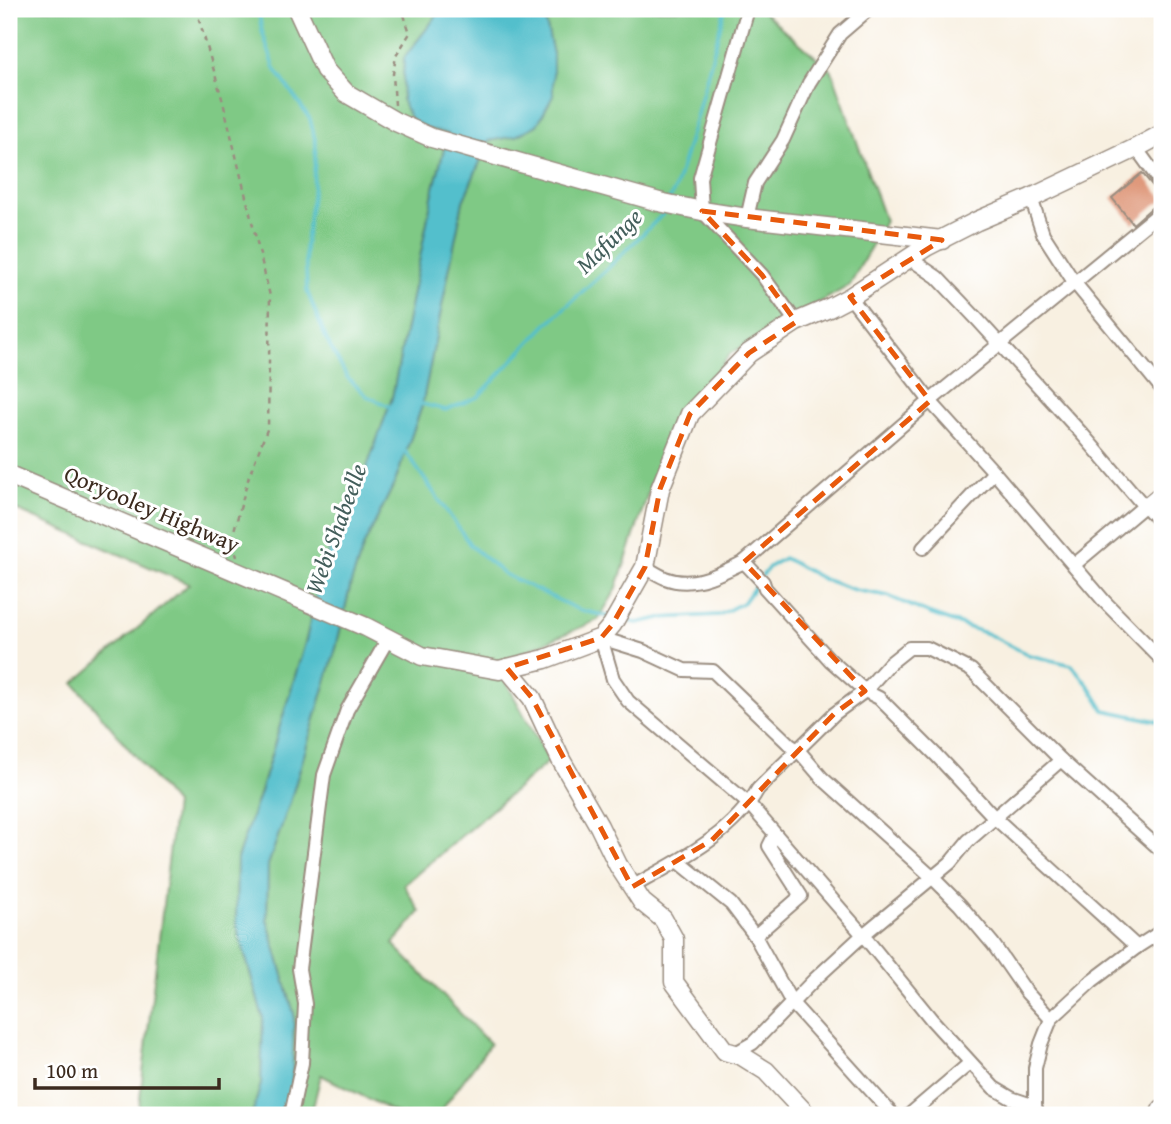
<svg xmlns="http://www.w3.org/2000/svg" width="1171" height="1124" font-family="'Gentium Book Plus',serif">
<style>
.green{fill:#7fc985;stroke:#5d7a52;stroke-width:2}
.water{fill:#53bfcc;stroke:#477475;stroke-width:2}
.lines{fill:none;stroke-linecap:round;stroke-linejoin:round}
.stream{stroke:#53bfcc;stroke-width:3.5}
.building{fill:#df987a}
.street-casing{stroke:#9a8d80;stroke-width:16}
.secondary-casing{stroke:#9a8d80;stroke-width:21}
.path{stroke:#9a8d80;stroke-width:2.5;stroke-dasharray:5 5;stroke-linecap:butt}
.street{stroke:#fff;stroke-width:12}
.secondary{stroke:#fff;stroke-width:18}
.marked{fill:none;stroke:#e8590c;stroke-width:5;stroke-dasharray:14 9;stroke-linejoin:round}
.labels{text-anchor:middle;stroke-width:6;stroke-linejoin:round;paint-order:stroke}
.street-label{font-size:23px;fill:#3b2a1e;stroke:#fff}
.water-label{font-size:24px;font-style:italic;fill:#435e5b;stroke:#fff}
</style>
<rect width="100%" height="100%" fill="#fff"/>
<filter id="ink" filterUnits="userSpaceOnUse"><feTurbulence type="fractalNoise" baseFrequency=".0143" numOctaves="2"/><feDisplacementMap in="SourceGraphic" scale="14" xChannelSelector="R" yChannelSelector="G"/><feConvolveMatrix kernelMatrix="1 2 1 2 8 2 1 2 1" color-interpolation-filters="sRGB"/></filter>
<filter id="wash" filterUnits="userSpaceOnUse"><feTurbulence type="fractalNoise" baseFrequency=".00686" numOctaves="4" result="noise"/><feDisplacementMap in="SourceGraphic" scale="28" xChannelSelector="R" yChannelSelector="G"/><feGaussianBlur stdDeviation="1.57" result="paint"/><feColorMatrix in="noise" values="0 0 0 0 0 0 0 0 0 0 0 0 0 0 0 0 0 1.4 0 .05"/><feComposite in="paint" operator="in"/></filter>
<g filter="url(#wash)">
<rect width="100%" height="100%" fill="#f8f0e1"/>
<g class="green">
<path d="M 9,9 L 442,9 L 404,58 L 448,134 L 433,192 L 392,398 L 366,470 L 335,533 L 321,574 L 306,640 L 260,792 L 237,859 L 236,923 L 263,1018 L 261,1084 L 252,1115 L 138,1115 L 175,804 L 74,683 L 189,584 L 9,507 Z"/>
<path d="M 543,9 L 760,9 L 832,71 L 885,221 L 850,285 L 730,354 L 665,442 L 616,590 L 598,620 L 507,659 L 505,680 L 549,761 L 404,885 L 420,912 L 393,944 L 490,1044 L 438,1115 L 400,1115 L 321,1075 L 311,1115 L 284,1115 L 292,1089 L 294,1014 L 267,919 L 268,865 L 290,802 L 336,648 L 351,583 L 364,545 L 395,482 L 422,406 L 463,201 L 489,141 L 516,136 L 553,54 Z"/>
</g>
<path class="water" d="M 442,9 L 543,9 L 553,54 L 553,96 L 537,125 L 516,136 L 489,141 L 463,201 L 422,406 L 395,482 L 364,545 L 351,583 L 336,648 L 290,802 L 268,865 L 267,919 L 294,1014 L 292,1089 L 284,1115 L 252,1115 L 261,1084 L 263,1018 L 236,923 L 237,859 L 260,792 L 306,640 L 321,574 L 335,533 L 366,470 L 392,398 L 433,192 L 448,134 L 428,129 L 411,120 L 402,100 L 404,58 Z"/>
<g class="lines">
<g class="stream">
<path d="M 258,9 L 262,31 L 275,69 L 310,119 L 316,144 L 313,188 L 305,248 L 307,291 L 327,341 L 347,377 L 367,396 L 393,408"/>
<path d="M 669,200 L 675,189 L 695,121 L 725,9"/>
<path d="M 418,403 L 446,410 L 478,397 L 546,325 L 606,270 L 662,215 L 664,210"/>
<path d="M 405,451 L 471,546 L 504,574 L 579,610 L 612,617"/>
<path d="M 762,576 L 769,567 L 784,558 L 823,579 L 855,590 L 888,596 L 930,614 L 988,634 L 1029,655 L 1072,665 L 1089,686 L 1104,710 L 1162,722"/>
<path d="M 623,620 L 637,623 L 661,618 L 719,615 L 744,602 L 758,582"/>
</g>
</g>
<g id="blocks">
<path class="building" d="M 1142,173 L 1162,197 L 1162,202 L 1156,204 L 1133,224 L 1112,198 Z"/>
</g>
</g>
<g filter="url(#ink)">
<use href="#blocks" fill-opacity="0" stroke="#9a8d80" stroke-width="2"/>
<g class="lines">
<g class="street-casing">
<g id="street">
<path d="M 748,9 L 700,178 L 702,211 L 762,275 L 796,322"/>
<path d="M 1136,148 L 1162,184"/>
<path d="M 1031,198 L 1043,234 L 1074,282 L 1162,389"/>
<path d="M 747,218 L 755,183 L 783,140 L 809,83 L 840,34 L 869,9"/>
<path d="M 909,258 L 937,277 L 977,319 L 1083,435 L 1144,506 L 1150,511 L 1162,525"/>
<path d="M 850,297 L 930,401 L 994,472 L 1104,601 L 1162,660"/>
<path d="M 923,548 L 994,472"/>
<path d="M 744,562 L 763,582 L 765,588 L 830,660 L 865,691 L 879,698 L 936,755 L 994,817 L 1137,947"/>
<path d="M 1074,565 L 1162,491"/>
<path d="M 645,567 C 652,571 658,575 665,578 C 693,589 719,574 744,562 L 930,401 L 1162,211"/>
<path d="M 601,638 L 613,679 L 628,701 L 750,805 L 863,935 L 932,1020 L 994,1088 L 1011,1098 L 1035,1106"/>
<path d="M 601,638 L 643,651 L 684,670 L 713,671 L 790,745 L 798,750 L 822,778 L 932,877 L 960,905 L 993,944 L 1027,993 L 1051,1019"/>
<path d="M 678,861 L 731,904 L 755,936 L 792,1003 L 893,1115"/>
<path d="M 632,887 C 677,861 732,836 758,789 L 834,714 L 865,691 L 889,664 L 909,648 L 927,648 L 971,670 L 1061,760 L 1162,851"/>
<path d="M 755,936 L 801,896 L 769,846 L 775,834"/>
<path d="M 734,1054 L 753,1043 L 814,980 L 863,935 L 950,863 L 968,841 L 1061,760"/>
<path d="M 291,1115 L 302,1063 L 305,1004 L 299,969 L 324,775 L 347,710 L 389,637"/>
<path d="M 909,1115 L 970,1063"/>
<path d="M 1038,1115 L 1035,1106 L 1035,1068 L 1041,1044 L 1051,1019 L 1092,981 L 1137,947 L 1162,931"/>
</g>
</g>
<g class="secondary-casing">
<g id="secondary">
<path d="M 297,9 L 325,70 L 346,93 L 396,122 L 432,138 L 659,202 L 702,211 L 747,218 L 942,240"/>
<path d="M 9,475 L 366,627 L 422,656 L 499,670 L 545,659 L 601,638 L 612,625 L 645,567 L 660,489 L 690,414 L 749,353 L 796,322 L 829,308 L 850,297 L 926,247 L 977,221 L 1031,198 L 1136,148 L 1162,134"/>
<path d="M 507,668 L 532,698 L 561,760 L 599,826 L 618,865 L 642,902 L 663,919 L 674,939 L 674,982 L 725,1051 L 742,1056 L 766,1071 L 807,1115"/>
<path d="M 1159,1115 L 1162,1109"/>
</g>
</g>
<g class="path">
<path d="M 196,9 L 223,102 L 270,296 L 268,427 L 249,476 L 232,538 L 237,557"/>
<path d="M 395,105 L 393,74 L 396,56 L 410,33 L 402,9"/>
</g>
<use href="#street" class="street"/>
<use href="#secondary" class="secondary"/>
</g>
</g>
<path class="marked" d="M 702,211 L 942,240 L 850,297 L 930,401 L 744,562 L 865,691 L 834,714 L 712,840 L 632,887 L 532,698 L 507,668 L 601,638 L 612,625 L 645,567 L 660,489 L 690,414 L 749,353 L 796,322 L 762,275 Z"/>
<g class="labels">
<g class="street-label">
<text transform="translate(152 509) rotate(23)" y="8">Qoryooley Highway</text>
</g>
<g class="water-label">
<text transform="translate(609 241) rotate(-44)" y="8">Mafunge</text>
<text transform="translate(336 529) rotate(-70)" y="8">Webi Shabeelle</text>
</g>
</g>
<rect width="1171" height="1124" fill="none" stroke="#fff" stroke-width="35"/>
<path d="M35 1078v10h184v-10" fill="none" stroke="#3b2a1e" stroke-width="3.5"/>
<text x="46" y="1078" font-size="21" fill="#3b2a1e" stroke="#ffffff" stroke-width="5" paint-order="stroke">100 m</text>
</svg>
